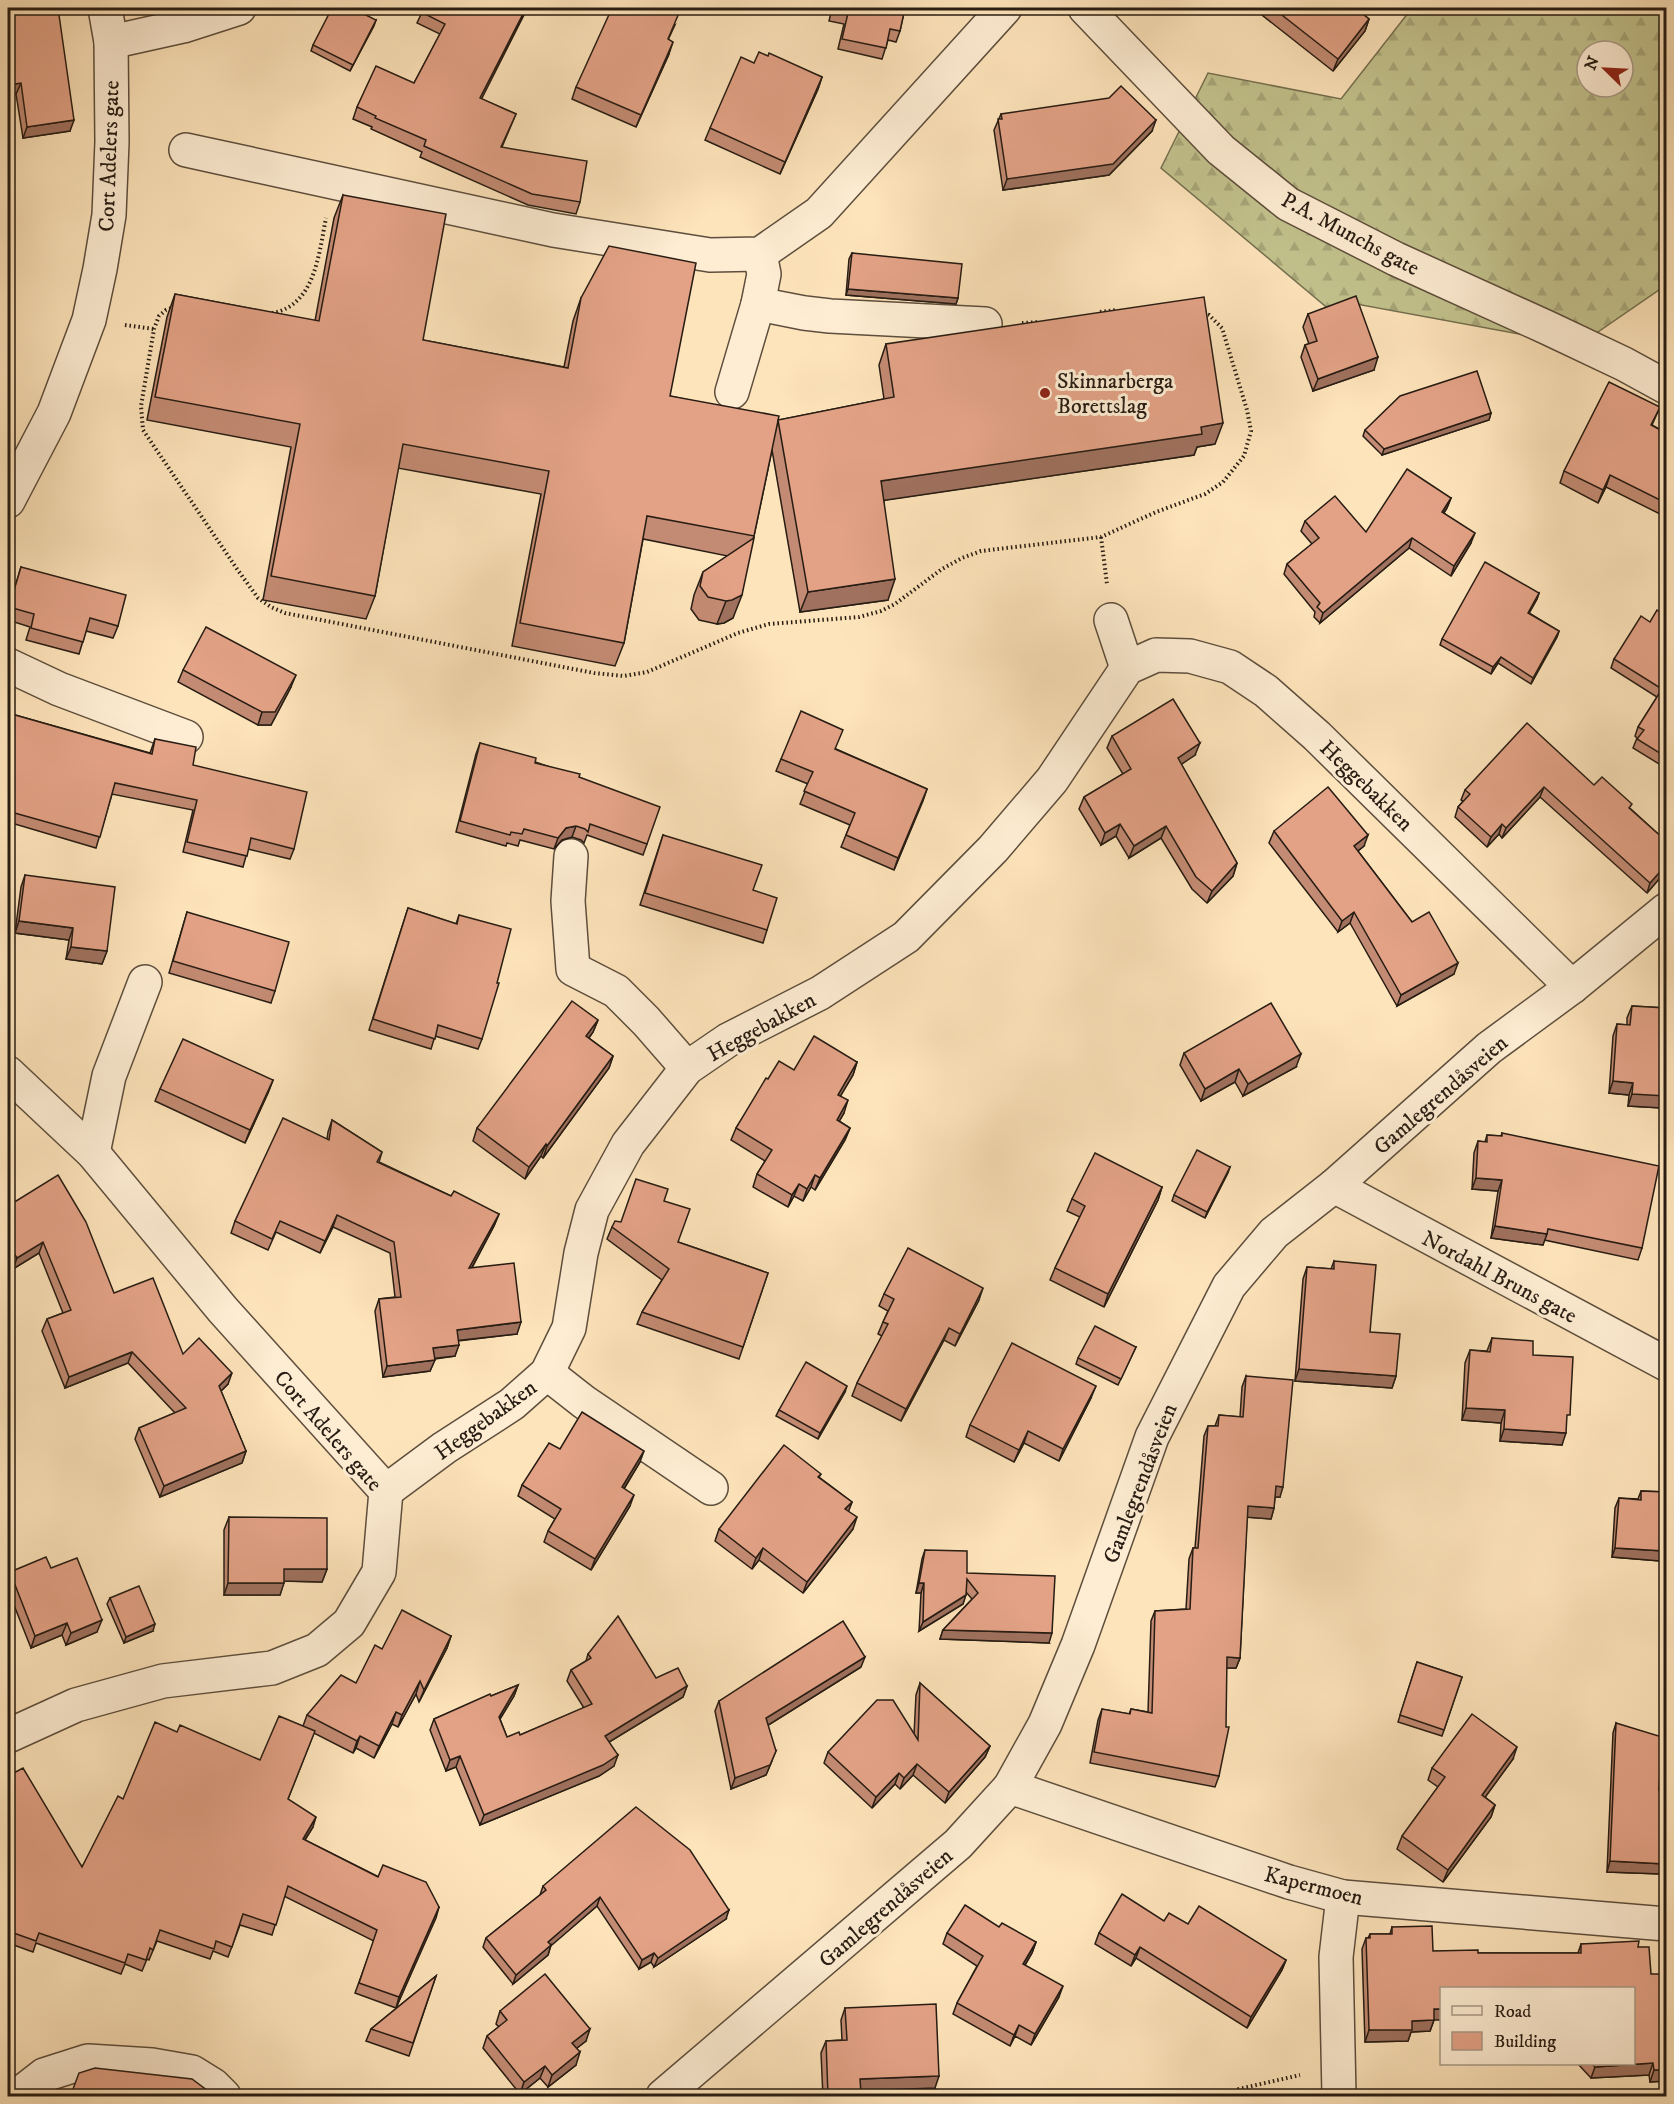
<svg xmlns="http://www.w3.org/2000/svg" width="1674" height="2104" font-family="'IM FELL DW Pica',serif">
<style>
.forest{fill:url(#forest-firs);stroke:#757050;stroke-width:1.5;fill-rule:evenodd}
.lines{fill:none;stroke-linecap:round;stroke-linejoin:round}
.minor-casing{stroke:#5d4e3d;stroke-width:36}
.path{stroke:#271c13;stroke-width:4;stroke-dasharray:1.5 3;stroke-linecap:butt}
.minor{stroke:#feedd3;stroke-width:33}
.wall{fill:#c38b73;stroke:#271c13;stroke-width:1.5}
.shaded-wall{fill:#9f715e;stroke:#271c13;stroke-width:1.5}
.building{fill:#e3a286;stroke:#271c13;stroke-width:1.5}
.poi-dot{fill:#8f2418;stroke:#feedd3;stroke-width:2}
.labels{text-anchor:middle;stroke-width:6;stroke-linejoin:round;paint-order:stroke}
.street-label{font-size:22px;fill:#271c13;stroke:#feedd3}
.poi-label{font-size:22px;fill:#271c13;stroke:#feedd3;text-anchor:start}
</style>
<defs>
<pattern id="forest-firs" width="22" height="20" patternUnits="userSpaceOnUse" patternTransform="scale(1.5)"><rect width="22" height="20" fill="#c3c38e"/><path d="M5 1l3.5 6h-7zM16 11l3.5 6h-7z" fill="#a8a77a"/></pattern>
</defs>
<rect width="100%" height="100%" fill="#fee4bb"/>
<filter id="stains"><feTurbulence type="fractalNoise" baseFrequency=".00333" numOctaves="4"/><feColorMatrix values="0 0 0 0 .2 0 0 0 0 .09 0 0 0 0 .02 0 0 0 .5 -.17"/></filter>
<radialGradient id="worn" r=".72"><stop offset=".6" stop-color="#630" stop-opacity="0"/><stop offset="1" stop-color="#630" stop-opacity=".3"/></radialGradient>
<path class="forest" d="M 1412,8 L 1666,8 L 1666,285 L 1579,345 L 1351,303 L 1337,316 L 1161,168 L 1208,73 L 1341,99 ZM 1587,51 L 1623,51 L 1623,87 L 1587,87 Z"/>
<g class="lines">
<g class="minor-casing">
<g id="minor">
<path d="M 1085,8 L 1221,150 L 1288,204 L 1396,259 L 1548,328 L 1624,364 L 1666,387"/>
<path d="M 111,42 L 183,26 L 239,8"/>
<path d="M 186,150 L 553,230 L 710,255 L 760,254 L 819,213 L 1005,8"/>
<path d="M 758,304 L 804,313 L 830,316 L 985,324"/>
<path d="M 732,392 L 758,304 L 764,274 L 760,254"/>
<path d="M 8,501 L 54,413 L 89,320 L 100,269 L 109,215 L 112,142 L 111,42 L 105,8"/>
<path d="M 1111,620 L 1127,668"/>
<path d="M 8,665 L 59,689 L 186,737"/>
<path d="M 571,856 L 568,901 L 573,969 L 616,991 L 646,1021 L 687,1068"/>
<path d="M 8,1073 L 93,1153 L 223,1310 L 386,1491 L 379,1572 L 349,1623 L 317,1650 L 272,1668 L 163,1681 L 76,1705 L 8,1736"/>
<path d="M 93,1153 L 109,1076 L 145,982"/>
<path d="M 1334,1186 L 1666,1364"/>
<path d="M 547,1373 L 584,1402 L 711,1488"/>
<path d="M 386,1491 L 444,1448 L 512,1404 L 547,1373 L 569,1328 L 581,1253 L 592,1210 L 628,1144 L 687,1068 L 728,1040 L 820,993 L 906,937 L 993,849 L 1052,780 L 1127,668 L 1156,655 L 1190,656 L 1230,667 L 1266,691 L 1317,736 L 1572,987"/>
<path d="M 1010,1787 L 1289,1882 L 1343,1897 L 1666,1924"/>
<path d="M 1339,2095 L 1336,1957 L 1343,1897"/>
<path d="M 17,2096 L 44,2075 L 88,2061 L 152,2065 L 192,2072 L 213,2085 L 224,2096"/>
<path d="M 663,2096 L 958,1844 L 1010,1787 L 1045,1724 L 1078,1645 L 1152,1437 L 1229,1286 L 1274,1233 L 1334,1186 L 1489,1048 L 1572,987 L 1666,910"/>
</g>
</g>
<g class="path">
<path d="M 175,307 L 166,310 L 159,316 L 154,329 L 141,406 L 143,430 L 237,569 L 258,598 L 271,607 L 285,613 L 594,673 L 624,676 L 647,672 L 738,633 L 769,624 L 859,617 L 881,611 L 895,604 L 942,569 L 962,558 L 981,551 L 1101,537 L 1156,512 L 1205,494 L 1223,482 L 1244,456 L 1251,431 L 1247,410 L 1222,328 L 1209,315 L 1203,313"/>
<path d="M 1100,312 L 1116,310"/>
<path d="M 272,313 C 315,306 319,253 326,218"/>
<path d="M 1022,323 L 1039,322"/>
<path d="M 125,325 L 154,329"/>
<path d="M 1101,537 L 1107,584"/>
<path d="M 1226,2096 L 1239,2089 L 1300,2075"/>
</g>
<use href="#minor" class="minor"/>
</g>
<g class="wall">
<path d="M 8,8 L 70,131 L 23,138 L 16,94 Z"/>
<path d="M 424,8 L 527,8 L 481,99 L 516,114 L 502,147 L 580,202 L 576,214 L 528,205 L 420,157 L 422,152 L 371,129 L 372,127 L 353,119 L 357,107 L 414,83 L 440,34 L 417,23 Z"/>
<path d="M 832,8 L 905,8 L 900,31 L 896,42 L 888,40 L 882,59 L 838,49 L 844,24 L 829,21 Z"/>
<path d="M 1253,8 L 1355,8 L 1369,19 L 1365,31 L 1333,71 Z"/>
<path d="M 376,20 L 350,71 L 311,51 L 313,45 Z"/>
<path d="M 675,25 L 668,40 L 669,54 L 636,127 L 572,99 L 576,87 Z"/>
<path d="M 768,56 L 822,77 L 818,89 L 780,174 L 705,140 L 710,128 L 754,63 Z"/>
<path d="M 1001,114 L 1152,131 L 1109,175 L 1003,190 L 994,130 Z"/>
<path d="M 343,195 L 423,340 L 564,367 L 573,321 L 581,298 L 670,396 L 779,420 L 884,399 L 879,365 L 886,344 L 1215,444 L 1197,447 L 1194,455 L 884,500 L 888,600 L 800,612 L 772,450 L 754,536 L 733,618 L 724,623 L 717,624 L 699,620 L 691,609 L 694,595 L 703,572 L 728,556 L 643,539 L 624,643 L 615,666 L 512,646 L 541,494 L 398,468 L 375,596 L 366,619 L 263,600 L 291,447 L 147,420 L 167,317 L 175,294 L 315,321 L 334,218 Z"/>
<path d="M 852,253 L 958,298 L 956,304 L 846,295 L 849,259 Z"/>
<path d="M 1308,314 L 1374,370 L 1313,391 L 1301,357 L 1305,345 L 1309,344 L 1303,327 Z"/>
<path d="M 1660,407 L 1652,425 L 1666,433 L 1666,517 L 1606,487 L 1598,503 L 1560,483 L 1564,471 Z"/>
<path d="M 1491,413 L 1489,420 L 1382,455 L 1363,436 L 1365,430 Z"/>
<path d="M 1451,498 L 1447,508 L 1444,513 L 1471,543 L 1451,576 L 1409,548 L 1320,623 L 1314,617 L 1315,612 L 1284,574 L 1287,564 L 1312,544 L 1301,531 L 1305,521 L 1366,532 Z"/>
<path d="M 21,567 L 118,626 L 113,638 L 86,631 L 79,654 L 26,640 L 30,627 L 8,620 L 8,610 Z"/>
<path d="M 1539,593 L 1537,599 L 1529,613 L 1559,631 L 1557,637 L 1531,684 L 1498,663 L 1491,674 L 1440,645 L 1442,639 Z"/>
<path d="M 1666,616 L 1666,763 L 1664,767 L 1633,748 L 1637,738 L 1635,736 L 1638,727 L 1657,697 L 1611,668 L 1614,659 L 1650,622 Z"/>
<path d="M 183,670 L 291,687 L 271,725 L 258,725 L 178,682 Z"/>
<path d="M 8,713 L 150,753 L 155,739 L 193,765 L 294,849 L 290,859 L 248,849 L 243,867 L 183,852 L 193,810 L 112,794 L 96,848 L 8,822 L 10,815 L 8,814 Z"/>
<path d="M 1112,736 L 1195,755 L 1181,764 L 1237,863 L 1233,876 L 1207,903 L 1192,889 L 1161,838 L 1129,858 L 1116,836 L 1101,845 L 1079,809 L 1084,797 L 1123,774 L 1107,748 Z"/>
<path d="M 480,743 L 579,777 L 647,844 L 643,855 L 587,835 L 584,843 L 581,840 L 572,837 L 562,840 L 554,849 L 520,840 L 518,846 L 507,843 L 506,846 L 456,832 L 476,754 Z"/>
<path d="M 836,749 L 927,789 L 894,870 L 841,847 L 850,825 L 800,804 L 808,784 L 776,771 L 781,759 Z"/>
<path d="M 1594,785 L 1631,809 L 1666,841 L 1666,871 L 1647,893 L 1540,797 L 1502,838 L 1499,834 L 1487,847 L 1455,817 L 1458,807 L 1463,801 L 1461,800 L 1465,790 Z"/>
<path d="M 1274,831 L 1364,846 L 1358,851 L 1412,922 L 1454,974 L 1397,1006 L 1350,923 L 1338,932 L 1269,843 Z"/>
<path d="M 663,835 L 753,890 L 767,930 L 763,943 L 640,905 Z"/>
<path d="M 25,875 L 107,951 L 102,964 L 66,959 L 69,940 L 15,933 L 21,887 Z"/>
<path d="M 408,908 L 456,924 L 459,915 L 482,1039 L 478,1049 L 435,1036 L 431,1049 L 369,1030 Z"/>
<path d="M 187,912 L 275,991 L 271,1003 L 169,973 Z"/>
<path d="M 1632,1006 L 1666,1008 L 1666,1105 L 1663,1105 L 1662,1108 L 1628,1106 L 1629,1095 L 1609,1093 L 1613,1036 L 1617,1024 L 1627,1025 L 1627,1018 Z"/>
<path d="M 598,1020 L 593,1032 L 589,1038 L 613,1056 L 609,1068 L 543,1158 L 541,1156 L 525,1179 L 473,1141 L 477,1128 Z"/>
<path d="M 1184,1053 L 1296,1067 L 1243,1096 L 1235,1082 L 1201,1101 L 1180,1065 Z"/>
<path d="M 857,1062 L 853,1075 L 840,1096 L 844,1113 L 839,1121 L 850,1128 L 845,1140 L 815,1190 L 811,1187 L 803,1201 L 794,1196 L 788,1207 L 753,1187 L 757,1174 L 765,1161 L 731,1140 L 736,1128 L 768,1079 L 794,1070 Z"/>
<path d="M 273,1080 L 268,1093 L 245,1143 L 155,1101 L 160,1089 Z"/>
<path d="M 332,1120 L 382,1152 L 379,1162 L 451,1196 L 499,1214 L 494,1226 L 472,1268 L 517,1334 L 458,1341 L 455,1356 L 435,1359 L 430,1371 L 383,1377 L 375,1311 L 379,1299 L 395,1297 L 390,1253 L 333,1227 L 320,1253 L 276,1232 L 268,1250 L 231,1233 L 235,1221 L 327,1139 L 328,1132 Z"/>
<path d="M 1502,1133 L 1642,1248 L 1638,1260 L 1544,1240 L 1543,1245 L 1491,1238 L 1498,1191 L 1472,1189 L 1474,1153 L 1478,1141 L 1485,1142 L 1487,1135 L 1501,1136 Z"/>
<path d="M 1230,1167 L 1205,1218 L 1172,1201 L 1174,1195 Z"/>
<path d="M 1162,1187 L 1158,1200 L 1104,1307 L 1050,1280 L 1055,1268 L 1080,1217 L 1067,1211 L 1072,1199 Z"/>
<path d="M 664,1201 L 678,1242 L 768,1273 L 739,1359 L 637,1324 L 642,1312 L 662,1280 L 607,1239 L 612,1227 Z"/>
<path d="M 8,1206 L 114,1293 L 183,1354 L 228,1384 L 221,1391 L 246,1451 L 242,1463 L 160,1497 L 135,1439 L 139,1428 L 175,1413 L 128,1363 L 65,1388 L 42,1331 L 47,1319 L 63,1313 L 39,1253 L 13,1269 L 8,1261 Z"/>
<path d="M 1334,1261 L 1370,1332 L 1396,1376 L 1392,1388 L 1295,1381 L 1303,1279 L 1307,1267 L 1331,1269 Z"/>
<path d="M 884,1294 L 979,1300 L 955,1346 L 944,1340 L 901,1421 L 852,1396 L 857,1383 L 882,1336 L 878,1334 L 883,1322 L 888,1311 L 879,1306 Z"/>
<path d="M 1492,1338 L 1533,1355 L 1566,1424 L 1562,1445 L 1500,1441 L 1501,1423 L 1462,1420 L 1465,1363 L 1470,1350 L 1487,1351 Z"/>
<path d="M 1136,1347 L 1118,1385 L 1076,1364 L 1078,1358 Z"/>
<path d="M 1246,1376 L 1280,1497 L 1275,1497 L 1274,1508 L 1271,1519 L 1247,1517 L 1240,1658 L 1236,1668 L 1226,1668 L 1219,1776 L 1215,1787 L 1090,1763 L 1098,1720 L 1102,1709 L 1129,1714 L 1131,1709 L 1148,1712 L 1151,1621 L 1155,1611 L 1186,1609 L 1189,1559 L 1193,1548 L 1195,1548 L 1204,1436 L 1208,1426 L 1215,1426 L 1219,1415 L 1240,1417 L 1242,1387 Z"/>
<path d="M 845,1392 L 818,1439 L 776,1416 L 779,1410 Z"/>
<path d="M 1091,1398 L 1059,1461 L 1024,1443 L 1014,1462 L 966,1437 L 970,1425 Z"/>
<path d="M 560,1449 L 640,1462 L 624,1489 L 630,1506 L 591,1570 L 544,1542 L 548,1531 L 555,1519 L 518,1496 L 522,1485 Z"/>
<path d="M 821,1474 L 819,1477 L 852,1502 L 848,1511 L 853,1529 L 803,1593 L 759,1560 L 752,1569 L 715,1541 L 719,1529 Z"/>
<path d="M 1641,1491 L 1666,1492 L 1666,1533 L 1665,1533 L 1664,1551 L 1660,1561 L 1612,1557 L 1615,1508 L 1619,1498 L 1638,1499 Z"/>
<path d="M 229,1517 L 327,1569 L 322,1582 L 284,1581 L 280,1595 L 224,1595 L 224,1530 Z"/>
<path d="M 925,1550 L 967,1573 L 1049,1643 L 940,1639 L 943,1630 L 972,1599 L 966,1592 L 963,1604 L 919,1631 L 921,1593 L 916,1593 L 922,1559 Z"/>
<path d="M 51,1568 L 97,1632 L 66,1645 L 62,1635 L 31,1648 L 8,1590 L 8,1578 L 10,1572 Z"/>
<path d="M 110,1598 L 153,1631 L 124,1643 L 107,1604 Z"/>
<path d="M 451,1636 L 447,1648 L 419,1702 L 416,1694 L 398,1727 L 392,1724 L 374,1758 L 356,1748 L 353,1753 L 314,1733 L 288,1799 L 313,1827 L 305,1840 L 439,1907 L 396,2008 L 355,1993 L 374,1941 L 284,1896 L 272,1935 L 240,1925 L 228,1957 L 213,1951 L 210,1959 L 157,1941 L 149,1960 L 147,1959 L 142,1971 L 125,1964 L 121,1974 L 36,1943 L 33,1952 L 8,1943 L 8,1776 L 82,1867 L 123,1799 L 177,1732 L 260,1760 L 303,1726 L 307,1715 L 356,1683 L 382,1649 Z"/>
<path d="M 588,1654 L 656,1678 L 687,1686 L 683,1697 L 609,1742 L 614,1766 L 599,1776 L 480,1825 L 456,1767 L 446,1771 L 430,1730 L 434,1719 L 518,1685 L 514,1696 L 500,1719 L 507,1737 L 520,1735 L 584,1708 L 567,1681 L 571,1670 L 586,1661 Z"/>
<path d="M 1417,1662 L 1462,1677 L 1442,1736 L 1398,1722 Z"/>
<path d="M 861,1667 L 768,1725 L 772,1761 L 766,1775 L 731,1789 L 715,1711 L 719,1701 Z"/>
<path d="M 920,1683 L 990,1746 L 985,1757 L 945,1803 L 913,1775 L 900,1789 L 895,1784 L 872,1808 L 824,1763 L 828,1752 L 914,1735 L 916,1695 Z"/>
<path d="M 1616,1723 L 1659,1790 L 1665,1864 L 1661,1874 L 1607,1872 L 1613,1733 Z"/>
<path d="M 1513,1759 L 1485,1797 L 1495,1805 L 1491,1817 L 1443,1882 L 1397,1849 L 1402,1836 L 1438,1787 L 1428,1780 L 1432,1768 Z"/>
<path d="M 543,1886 L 726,1919 L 654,1967 L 651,1962 L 639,1969 L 597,1906 L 551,1945 L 548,1955 L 513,1984 L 483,1947 L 486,1938 L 540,1895 Z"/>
<path d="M 1164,1921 L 1188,1924 L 1286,1960 L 1282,1970 L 1247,2028 L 1136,1958 L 1131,1966 L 1095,1944 L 1099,1933 Z"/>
<path d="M 999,1927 L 1036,1942 L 1032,1953 L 1025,1965 L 1059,1997 L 1031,2045 L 1015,2036 L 1010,2046 L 953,2014 L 957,2003 L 977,1966 L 943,1944 L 947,1933 Z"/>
<path d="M 1392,1927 L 1433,1951 L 1478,1953 L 1578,1953 L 1581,1944 L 1638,1947 L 1651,1974 L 1666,2081 L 1650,2082 L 1649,2075 L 1591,2078 L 1578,2064 L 1634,2064 L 1634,1989 L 1442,1989 L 1434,2020 L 1430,2031 L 1411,2032 L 1408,2041 L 1365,2042 L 1362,1949 L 1366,1938 L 1368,1938 L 1370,1934 L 1390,1934 Z"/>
<path d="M 436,1976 L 409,2056 L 366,2041 L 371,2029 Z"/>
<path d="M 845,2008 L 935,2088 L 861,2091 L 860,2097 L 823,2097 L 821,2053 L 826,2041 L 842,2040 L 841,2020 Z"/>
<path d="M 500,2011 L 586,2041 L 577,2048 L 576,2065 L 548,2087 L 540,2078 L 520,2094 L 483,2048 L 487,2036 L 499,2027 L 496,2024 Z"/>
</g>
<g class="shaded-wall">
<path d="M 526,8 L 527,8 L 525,13 L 476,110 L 480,98 Z"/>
<path d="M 1369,19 L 1365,31 L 1333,71 L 1338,59 Z"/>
<path d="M 376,20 L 374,26 L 350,71 L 353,65 Z"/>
<path d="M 673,42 L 669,54 L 636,127 L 641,115 Z"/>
<path d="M 822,77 L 818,89 L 780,174 L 785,162 Z"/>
<path d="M 21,83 L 16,94 L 8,96 L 8,85 Z"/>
<path d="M 74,120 L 70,131 L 23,138 L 27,127 Z"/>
<path d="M 1156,120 L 1152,131 L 1109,175 L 1003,190 L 1007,179 Z"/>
<path d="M 848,289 L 958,298 L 956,304 L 846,295 Z"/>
<path d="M 1378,357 L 1374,370 L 1313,391 L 1318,379 Z"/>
<path d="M 1491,413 L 1489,420 L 1382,455 L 1384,449 Z"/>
<path d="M 1223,423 L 1215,444 L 1197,447 L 1194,455 L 873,502 L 881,481 Z"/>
<path d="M 1610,475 L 1606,487 L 1598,503 L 1603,490 Z"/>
<path d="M 1451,498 L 1447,508 L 1438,521 L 1442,512 Z"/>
<path d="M 1475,533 L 1471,543 L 1451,576 L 1454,566 Z"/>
<path d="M 1412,538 L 1409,548 L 1320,623 L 1323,613 Z"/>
<path d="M 895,579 L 888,600 L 800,612 L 808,592 Z"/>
<path d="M 1539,593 L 1537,599 L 1526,619 L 1528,613 Z"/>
<path d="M 742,595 L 733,618 L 724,623 L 717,624 L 726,601 Z"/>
<path d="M 1559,631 L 1557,637 L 1531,684 L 1533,678 Z"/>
<path d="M 1501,657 L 1498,663 L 1491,674 L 1493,667 Z"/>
<path d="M 296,675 L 291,687 L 271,725 L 258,725 L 262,712 Z"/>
<path d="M 1200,743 L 1195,755 L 1173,770 L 1178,758 Z"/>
<path d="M 1544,787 L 1540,797 L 1502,838 L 1506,828 Z"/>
<path d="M 927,789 L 923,801 L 894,870 L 898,858 Z"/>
<path d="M 1120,824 L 1116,836 L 1101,845 L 1105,833 Z"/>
<path d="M 1502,824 L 1499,834 L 1487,847 L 1491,837 Z"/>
<path d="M 576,826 L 572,837 L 562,840 L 554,849 L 558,838 L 566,828 Z"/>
<path d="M 1166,826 L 1161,838 L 1129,858 L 1134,846 Z"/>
<path d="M 1368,835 L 1364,846 L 1350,857 L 1354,846 Z"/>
<path d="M 1237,863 L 1233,876 L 1207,903 L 1212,891 Z"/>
<path d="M 1666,865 L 1666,871 L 1647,893 L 1650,883 Z"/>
<path d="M 1354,912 L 1350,923 L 1338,932 L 1342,921 Z"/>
<path d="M 19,921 L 73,928 L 69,940 L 15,933 Z"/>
<path d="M 71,947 L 107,951 L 102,964 L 66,959 Z"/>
<path d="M 1458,963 L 1454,974 L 1397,1006 L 1401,995 Z"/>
<path d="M 598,1020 L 593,1032 L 581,1048 L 586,1036 Z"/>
<path d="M 1301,1054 L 1296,1067 L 1243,1096 L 1248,1084 Z"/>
<path d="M 613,1056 L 609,1068 L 543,1158 L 547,1146 Z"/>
<path d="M 857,1062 L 853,1075 L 834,1107 L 838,1095 Z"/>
<path d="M 1239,1069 L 1235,1082 L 1201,1101 L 1205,1089 Z"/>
<path d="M 273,1080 L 268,1093 L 245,1143 L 250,1130 Z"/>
<path d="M 1613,1081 L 1633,1083 L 1629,1095 L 1609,1093 Z"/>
<path d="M 1666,1093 L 1666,1105 L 1663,1105 L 1662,1108 L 1628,1106 L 1632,1094 Z"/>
<path d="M 848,1100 L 844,1113 L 833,1132 L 837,1120 Z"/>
<path d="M 850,1128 L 845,1140 L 815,1190 L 820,1178 Z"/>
<path d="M 546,1144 L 541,1156 L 525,1179 L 529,1167 Z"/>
<path d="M 1230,1167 L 1228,1173 L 1205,1218 L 1207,1212 Z"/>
<path d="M 815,1175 L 811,1187 L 803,1201 L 807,1189 Z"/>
<path d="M 1476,1178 L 1502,1180 L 1498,1191 L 1472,1189 Z"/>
<path d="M 799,1184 L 794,1196 L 788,1207 L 792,1195 Z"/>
<path d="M 1162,1187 L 1158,1200 L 1104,1307 L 1108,1294 Z"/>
<path d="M 499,1214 L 494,1226 L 465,1280 L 469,1268 Z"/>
<path d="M 337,1215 L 333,1227 L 320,1253 L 325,1241 Z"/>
<path d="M 1495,1226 L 1547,1234 L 1543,1245 L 1491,1238 Z"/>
<path d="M 43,1242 L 39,1253 L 13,1269 L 17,1258 Z"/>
<path d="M 983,1288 L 979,1300 L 955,1346 L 960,1334 Z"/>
<path d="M 521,1322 L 517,1334 L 453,1341 L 457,1330 Z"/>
<path d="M 949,1328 L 944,1340 L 901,1421 L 906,1409 Z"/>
<path d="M 459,1345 L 455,1356 L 429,1359 L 433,1348 Z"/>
<path d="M 132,1352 L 128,1363 L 65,1388 L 69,1377 Z"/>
<path d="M 435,1360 L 430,1371 L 383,1377 L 387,1366 Z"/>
<path d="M 1299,1369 L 1396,1376 L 1392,1388 L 1295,1381 Z"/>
<path d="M 232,1373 L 228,1384 L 215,1397 L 219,1386 Z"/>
<path d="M 847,1386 L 845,1392 L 818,1439 L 820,1433 Z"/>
<path d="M 1096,1386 L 1091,1398 L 1059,1461 L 1063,1449 Z"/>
<path d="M 1466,1408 L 1505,1410 L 1501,1423 L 1462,1420 Z"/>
<path d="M 1504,1429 L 1566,1433 L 1562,1445 L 1500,1441 Z"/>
<path d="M 1028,1431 L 1024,1443 L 1014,1462 L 1019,1450 Z"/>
<path d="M 246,1451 L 242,1463 L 160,1497 L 164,1486 Z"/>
<path d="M 644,1451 L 640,1462 L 618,1498 L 622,1487 Z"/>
<path d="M 1276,1486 L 1283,1487 L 1280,1497 L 1272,1497 Z"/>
<path d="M 634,1495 L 630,1506 L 591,1570 L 595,1559 Z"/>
<path d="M 852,1502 L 848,1513 L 845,1509 Z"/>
<path d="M 1248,1506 L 1274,1508 L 1271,1519 L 1244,1517 Z"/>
<path d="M 857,1517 L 853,1529 L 803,1593 L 807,1582 Z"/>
<path d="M 763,1548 L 759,1560 L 752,1569 L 756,1558 Z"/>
<path d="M 1615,1548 L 1664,1551 L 1660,1561 L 1612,1557 Z"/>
<path d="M 284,1569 L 327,1569 L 322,1582 L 280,1581 Z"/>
<path d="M 228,1583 L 284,1583 L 280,1595 L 224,1595 Z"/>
<path d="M 919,1583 L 924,1583 L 921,1593 L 916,1593 Z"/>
<path d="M 966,1595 L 963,1604 L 919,1631 L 923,1622 Z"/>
<path d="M 102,1620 L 97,1632 L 66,1645 L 71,1633 Z"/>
<path d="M 67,1623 L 62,1635 L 31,1648 L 35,1636 Z"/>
<path d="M 155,1624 L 153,1631 L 124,1643 L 126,1637 Z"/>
<path d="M 943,1630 L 1052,1633 L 1049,1643 L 940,1639 Z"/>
<path d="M 451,1636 L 447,1648 L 419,1702 L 424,1690 Z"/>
<path d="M 865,1657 L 861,1667 L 762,1729 L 766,1718 Z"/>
<path d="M 1227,1657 L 1240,1658 L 1236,1668 L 1223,1668 Z"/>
<path d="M 420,1681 L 416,1694 L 398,1727 L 402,1715 Z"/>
<path d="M 518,1685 L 514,1696 L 495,1727 L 499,1717 Z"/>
<path d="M 687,1686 L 683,1697 L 601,1747 L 605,1736 Z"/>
<path d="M 396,1712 L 392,1724 L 374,1758 L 379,1746 Z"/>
<path d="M 360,1736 L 356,1748 L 353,1753 L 357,1741 Z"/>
<path d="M 990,1746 L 985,1757 L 945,1803 L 949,1792 Z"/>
<path d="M 1517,1747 L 1513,1759 L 1478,1807 L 1482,1795 Z"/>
<path d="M 776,1751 L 766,1775 L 731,1789 L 735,1778 Z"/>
<path d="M 618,1755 L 614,1766 L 599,1776 L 480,1825 L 484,1815 Z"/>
<path d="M 460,1756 L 456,1767 L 446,1771 L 450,1760 Z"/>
<path d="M 917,1764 L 913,1775 L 900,1789 L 904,1778 Z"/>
<path d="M 899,1773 L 895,1784 L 872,1808 L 876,1797 Z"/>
<path d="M 1495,1805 L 1491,1817 L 1443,1882 L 1448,1870 Z"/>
<path d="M 316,1817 L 313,1827 L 299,1849 L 303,1839 Z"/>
<path d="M 1610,1861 L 1665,1864 L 1661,1874 L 1607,1872 Z"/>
<path d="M 600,1897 L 597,1906 L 545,1951 L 548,1942 Z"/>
<path d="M 439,1907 L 436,1918 L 396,2008 L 399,1997 Z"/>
<path d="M 729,1910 L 726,1919 L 654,1967 L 658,1958 Z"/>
<path d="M 1036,1942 L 1032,1953 L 1019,1975 L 1023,1964 Z"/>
<path d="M 551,1945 L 548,1955 L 513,1984 L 516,1975 Z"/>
<path d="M 1140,1947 L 1136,1958 L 1131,1966 L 1135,1955 Z"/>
<path d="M 654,1953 L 651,1962 L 639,1969 L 642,1960 Z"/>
<path d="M 1286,1960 L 1282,1970 L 1247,2028 L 1251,2017 Z"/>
<path d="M 1063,1986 L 1059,1997 L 1031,2045 L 1035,2034 Z"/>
<path d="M 1434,2009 L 1442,2009 L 1442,2020 L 1430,2020 Z"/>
<path d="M 1434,2020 L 1430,2031 L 1411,2032 L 1408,2041 L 1365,2042 L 1369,2030 L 1412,2021 Z"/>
<path d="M 1019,2025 L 1015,2036 L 1010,2046 L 1014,2035 Z"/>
<path d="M 590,2029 L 586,2041 L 568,2055 L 572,2043 Z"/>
<path d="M 580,2052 L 576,2065 L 548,2087 L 552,2075 Z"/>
<path d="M 1653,2063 L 1649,2075 L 1591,2078 L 1595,2067 Z"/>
<path d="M 545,2066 L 540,2078 L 520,2094 L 524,2082 Z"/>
<path d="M 1654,2070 L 1666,2070 L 1666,2081 L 1650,2082 Z"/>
<path d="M 939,2076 L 935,2088 L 856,2091 L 860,2079 Z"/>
<path d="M 861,2093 L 860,2097 L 827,2097 L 828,2095 Z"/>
</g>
<g class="building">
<path d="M 8,8 L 58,8 L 74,120 L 27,127 L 21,83 L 8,85 Z"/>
<path d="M 332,8 L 352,8 L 376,20 L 353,65 L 313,45 Z"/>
<path d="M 424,8 L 526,8 L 480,98 L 516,114 L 501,147 L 587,161 L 580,202 L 532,194 L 424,146 L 426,140 L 375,118 L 376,116 L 357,107 L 376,66 L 414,83 L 445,24 L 421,12 Z"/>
<path d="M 612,8 L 666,8 L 679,13 L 668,39 L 673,42 L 641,115 L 576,87 Z"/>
<path d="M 834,8 L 905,8 L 900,31 L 890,29 L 886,48 L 842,39 L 848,13 L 833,10 Z"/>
<path d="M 1273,8 L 1355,8 L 1369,19 L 1338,59 Z"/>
<path d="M 759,52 L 768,56 L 769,53 L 822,77 L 785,162 L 710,128 L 741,57 L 754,63 Z"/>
<path d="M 1121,86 L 1156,120 L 1113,164 L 1007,179 L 998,119 L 1002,119 L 1001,114 L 1109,98 Z"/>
<path d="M 343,195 L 446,214 L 423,340 L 568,368 L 581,298 L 609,246 L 696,263 L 670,396 L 779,416 L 754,536 L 647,516 L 624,643 L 520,623 L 549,471 L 403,444 L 375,596 L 271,576 L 300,424 L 155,397 L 175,294 L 319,321 Z"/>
<path d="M 852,253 L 962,264 L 958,298 L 848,289 Z"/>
<path d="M 1356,296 L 1378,357 L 1318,379 L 1305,345 L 1317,341 L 1308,314 Z"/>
<path d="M 1204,297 L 1223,423 L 1201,427 L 1202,434 L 881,481 L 895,579 L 808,592 L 778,420 L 894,397 L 886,344 Z"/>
<path d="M 1477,371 L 1491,413 L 1384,449 L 1365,430 L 1400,396 Z"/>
<path d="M 1609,382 L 1660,407 L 1651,425 L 1666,433 L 1666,503 L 1610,475 L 1603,490 L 1564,471 Z"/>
<path d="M 1407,469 L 1451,498 L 1442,512 L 1475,533 L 1454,566 L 1412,538 L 1323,613 L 1317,607 L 1320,603 L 1287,564 L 1319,538 L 1305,521 L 1335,496 L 1366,532 Z"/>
<path d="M 754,538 L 742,595 L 732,600 L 726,601 L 708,597 L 700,586 L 703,572 Z"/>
<path d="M 1485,562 L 1539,593 L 1528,613 L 1559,631 L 1533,678 L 1501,657 L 1493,667 L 1442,639 Z"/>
<path d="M 21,567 L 126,595 L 118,626 L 90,618 L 83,642 L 31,628 L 34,614 L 9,607 Z"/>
<path d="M 1657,610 L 1666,616 L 1666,757 L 1637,739 L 1644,730 L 1638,727 L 1662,689 L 1614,659 L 1641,616 L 1650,622 Z"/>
<path d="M 206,627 L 296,675 L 275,712 L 262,712 L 183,670 Z"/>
<path d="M 1173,699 L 1200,743 L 1178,758 L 1237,863 L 1212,891 L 1196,877 L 1166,826 L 1134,846 L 1120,824 L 1105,833 L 1084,797 L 1131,769 L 1112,736 Z"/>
<path d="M 801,711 L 843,730 L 835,749 L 927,789 L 898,858 L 846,835 L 855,813 L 804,791 L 813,772 L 781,759 Z"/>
<path d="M 8,713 L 152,754 L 155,739 L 196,747 L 193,765 L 307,792 L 294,849 L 251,838 L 247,856 L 187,842 L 197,800 L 115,783 L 100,837 L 11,812 L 14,804 L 8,802 Z"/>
<path d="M 1527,723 L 1594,785 L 1602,777 L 1632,804 L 1629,808 L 1666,841 L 1666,865 L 1650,883 L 1544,787 L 1506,828 L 1502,824 L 1491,837 L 1458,807 L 1470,794 L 1465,790 Z"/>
<path d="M 480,743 L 536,758 L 535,763 L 580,774 L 579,777 L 660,807 L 647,844 L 590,824 L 588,832 L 585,829 L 576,826 L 566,828 L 558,838 L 524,829 L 522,834 L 511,832 L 510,835 L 460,821 Z"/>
<path d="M 1328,787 L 1368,835 L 1354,846 L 1412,922 L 1429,912 L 1458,963 L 1401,995 L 1354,912 L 1342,921 L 1274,831 Z"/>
<path d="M 663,835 L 762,865 L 753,890 L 777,898 L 767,930 L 645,893 Z"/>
<path d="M 25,875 L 115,887 L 107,951 L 71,947 L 73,928 L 19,921 Z"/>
<path d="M 408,908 L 457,924 L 459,915 L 511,929 L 497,983 L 499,983 L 482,1039 L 438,1025 L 435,1039 L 373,1019 Z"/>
<path d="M 187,912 L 289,942 L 275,991 L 173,961 Z"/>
<path d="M 572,1001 L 598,1020 L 586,1036 L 613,1056 L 547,1146 L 546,1144 L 529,1167 L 477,1128 Z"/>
<path d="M 1271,1003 L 1301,1054 L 1248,1084 L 1239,1069 L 1205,1089 L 1184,1053 Z"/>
<path d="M 1632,1006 L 1666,1008 L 1666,1096 L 1632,1094 L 1633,1083 L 1613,1081 L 1617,1024 L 1630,1025 Z"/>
<path d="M 814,1036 L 857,1062 L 838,1095 L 848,1100 L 837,1120 L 850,1128 L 820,1178 L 815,1175 L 807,1189 L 799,1184 L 792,1195 L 757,1174 L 772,1150 L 736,1128 L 766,1078 L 768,1079 L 779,1061 L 794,1070 Z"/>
<path d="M 183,1039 L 273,1080 L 250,1130 L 160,1089 Z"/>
<path d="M 283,1118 L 329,1140 L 332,1120 L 382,1152 L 377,1162 L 451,1196 L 454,1191 L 499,1214 L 469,1268 L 514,1263 L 521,1322 L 457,1330 L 459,1345 L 433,1348 L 435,1360 L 387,1366 L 379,1299 L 401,1297 L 394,1242 L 337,1215 L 325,1241 L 280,1221 L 272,1239 L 235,1221 Z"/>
<path d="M 1502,1133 L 1659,1166 L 1642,1248 L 1548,1229 L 1547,1234 L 1495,1226 L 1502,1180 L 1476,1178 L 1478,1141 L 1487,1142 L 1487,1135 L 1502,1136 Z"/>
<path d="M 1197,1150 L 1230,1167 L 1207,1212 L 1174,1195 Z"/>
<path d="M 1095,1153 L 1162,1187 L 1108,1294 L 1055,1268 L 1085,1206 L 1072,1199 Z"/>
<path d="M 58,1175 L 86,1222 L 114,1293 L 153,1278 L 183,1354 L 199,1338 L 232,1373 L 219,1386 L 246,1451 L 164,1486 L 139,1428 L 186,1408 L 132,1352 L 69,1377 L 47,1319 L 71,1310 L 43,1242 L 17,1258 L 10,1247 L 8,1249 L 8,1206 Z"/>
<path d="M 636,1179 L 668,1189 L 664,1201 L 690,1209 L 678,1242 L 768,1273 L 743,1347 L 642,1312 L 669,1269 L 612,1227 L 615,1221 L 621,1222 Z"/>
<path d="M 908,1248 L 983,1288 L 960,1334 L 949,1328 L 906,1409 L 857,1383 L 888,1324 L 883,1322 L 894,1299 L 884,1294 Z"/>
<path d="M 1334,1261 L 1376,1265 L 1370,1332 L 1400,1334 L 1396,1376 L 1299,1369 L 1307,1267 L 1334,1269 Z"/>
<path d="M 1095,1326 L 1136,1347 L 1121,1379 L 1078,1358 Z"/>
<path d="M 1492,1338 L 1533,1341 L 1533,1355 L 1573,1357 L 1570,1415 L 1567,1415 L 1566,1433 L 1504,1429 L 1505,1410 L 1466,1408 L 1470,1350 L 1490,1352 Z"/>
<path d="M 1012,1343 L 1096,1386 L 1063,1449 L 1028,1431 L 1019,1450 L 970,1425 Z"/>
<path d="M 806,1362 L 847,1386 L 820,1433 L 779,1410 Z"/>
<path d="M 1246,1376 L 1293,1380 L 1283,1487 L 1276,1486 L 1274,1508 L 1248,1506 L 1240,1658 L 1227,1657 L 1226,1727 L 1229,1727 L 1219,1776 L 1094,1752 L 1102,1709 L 1130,1714 L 1131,1709 L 1152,1713 L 1155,1611 L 1190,1609 L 1193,1548 L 1198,1548 L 1208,1426 L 1218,1426 L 1219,1415 L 1243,1417 Z"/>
<path d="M 582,1412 L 644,1451 L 622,1487 L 634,1495 L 595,1559 L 548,1531 L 561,1509 L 522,1485 L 549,1443 L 560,1449 Z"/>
<path d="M 784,1445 L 821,1474 L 818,1477 L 852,1502 L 845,1509 L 857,1517 L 807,1582 L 763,1548 L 756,1558 L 719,1529 Z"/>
<path d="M 1641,1491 L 1666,1492 L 1666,1523 L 1664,1551 L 1615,1548 L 1619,1498 L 1641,1500 Z"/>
<path d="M 229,1517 L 327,1518 L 327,1569 L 284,1569 L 284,1583 L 228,1583 Z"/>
<path d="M 925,1550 L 967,1551 L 967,1573 L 1055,1576 L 1052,1633 L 943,1630 L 978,1593 L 967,1579 L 966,1595 L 923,1622 L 924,1583 L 919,1583 Z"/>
<path d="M 46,1557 L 51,1568 L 77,1558 L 102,1620 L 71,1633 L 67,1623 L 35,1636 L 10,1572 Z"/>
<path d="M 139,1586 L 155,1624 L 126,1637 L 110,1598 Z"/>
<path d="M 402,1610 L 451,1636 L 424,1690 L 420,1681 L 402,1715 L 396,1712 L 379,1746 L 360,1736 L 357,1741 L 307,1715 L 341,1675 L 356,1683 L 375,1645 L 382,1649 Z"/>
<path d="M 618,1616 L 656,1678 L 678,1668 L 687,1686 L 605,1736 L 618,1755 L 603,1765 L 484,1815 L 460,1756 L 450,1760 L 434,1719 L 490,1694 L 491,1696 L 518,1685 L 499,1717 L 507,1737 L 519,1732 L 520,1735 L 592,1704 L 571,1670 L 591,1658 L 588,1654 Z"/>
<path d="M 843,1621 L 865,1657 L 766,1718 L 776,1751 L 770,1765 L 735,1778 L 719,1701 Z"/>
<path d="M 1417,1662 L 1462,1677 L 1444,1730 L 1400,1715 Z"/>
<path d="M 920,1683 L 990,1746 L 949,1792 L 917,1764 L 904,1778 L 899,1773 L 876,1797 L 828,1752 L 877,1700 L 893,1700 L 918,1740 Z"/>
<path d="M 1472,1714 L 1517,1747 L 1482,1795 L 1495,1805 L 1448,1870 L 1402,1836 L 1445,1777 L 1432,1768 Z"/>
<path d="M 279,1716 L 315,1731 L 288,1799 L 316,1817 L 303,1839 L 378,1877 L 383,1865 L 426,1882 L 439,1907 L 399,1997 L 359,1983 L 377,1930 L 288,1886 L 276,1925 L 243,1914 L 232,1947 L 216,1941 L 214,1949 L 160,1930 L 153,1950 L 150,1948 L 146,1960 L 128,1954 L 125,1963 L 39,1933 L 36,1941 L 8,1931 L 8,1776 L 23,1768 L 82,1867 L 118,1796 L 123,1799 L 155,1722 L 177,1732 L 180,1725 L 260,1760 Z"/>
<path d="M 1616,1723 L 1662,1737 L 1659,1790 L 1666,1790 L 1666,1824 L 1665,1864 L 1610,1861 Z"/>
<path d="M 636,1807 L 690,1850 L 729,1910 L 658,1958 L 654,1953 L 642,1960 L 600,1897 L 548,1942 L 551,1945 L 516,1975 L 486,1938 L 546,1890 L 543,1886 Z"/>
<path d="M 1122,1894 L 1164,1921 L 1169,1913 L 1188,1924 L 1199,1906 L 1286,1960 L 1251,2017 L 1140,1947 L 1135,1955 L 1099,1933 Z"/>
<path d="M 965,1905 L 999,1927 L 1002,1923 L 1036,1942 L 1023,1964 L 1063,1986 L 1035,2034 L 1019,2025 L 1014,2035 L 957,2003 L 983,1956 L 947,1933 Z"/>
<path d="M 1432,1926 L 1433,1951 L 1478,1950 L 1478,1953 L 1581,1953 L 1581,1944 L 1639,1941 L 1638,1947 L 1649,1947 L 1651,1974 L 1666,1974 L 1666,2070 L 1654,2070 L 1653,2063 L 1595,2067 L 1592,2064 L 1634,2064 L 1634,1989 L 1442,1989 L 1442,2009 L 1434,2009 L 1434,2020 L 1412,2021 L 1412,2030 L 1369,2030 L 1366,1938 L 1370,1938 L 1370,1934 L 1392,1934 L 1392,1927 Z"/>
<path d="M 545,1974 L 590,2029 L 572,2043 L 580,2052 L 552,2075 L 545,2066 L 524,2082 L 487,2036 L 507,2020 L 500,2011 Z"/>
<path d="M 436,1976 L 413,2043 L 371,2029 Z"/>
<path d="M 936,2004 L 939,2076 L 860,2079 L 861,2093 L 828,2095 L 826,2041 L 847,2040 L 845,2008 Z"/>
<path d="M 95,2068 L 192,2079 L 216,2097 L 70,2097 L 79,2073 Z"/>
</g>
<circle class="poi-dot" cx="1045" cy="393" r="6"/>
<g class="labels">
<g class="street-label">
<text transform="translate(108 156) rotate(-88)" y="8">Cort Adelers gate</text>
<text transform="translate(1351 233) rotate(28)" y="8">P.A. Munchs gate</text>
<text transform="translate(1367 785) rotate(44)" y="8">Heggebakken</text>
<text transform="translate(761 1026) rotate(-29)" y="8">Heggebakken</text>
<text transform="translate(1440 1094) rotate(-41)" y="8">Gamlegrendåsveien</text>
<text transform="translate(1500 1276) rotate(28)" y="8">Nordahl Bruns gate</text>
<text transform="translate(485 1419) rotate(-36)" y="8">Heggebakken</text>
<text transform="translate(329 1430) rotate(49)" y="8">Cort Adelers gate</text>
<text transform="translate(1139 1483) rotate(-69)" y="8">Gamlegrendåsveien</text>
<text transform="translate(1314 1885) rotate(14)" y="8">Kapermoen</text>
<text transform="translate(885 1907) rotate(-41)" y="8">Gamlegrendåsveien</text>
</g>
<g class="poi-label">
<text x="1057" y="388">Skinnarberga<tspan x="1057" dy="25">Borettslag</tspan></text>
</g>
</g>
<rect width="1674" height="2104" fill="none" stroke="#fee4bb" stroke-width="30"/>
<rect x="9" y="9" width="1656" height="2086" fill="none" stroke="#271c13" stroke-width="3"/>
<rect x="15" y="15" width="1644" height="2074" fill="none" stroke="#271c13" stroke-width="1.5"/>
<rect x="1440" y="1987" width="195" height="78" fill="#feedd3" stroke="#a89986" stroke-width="1.5"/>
<rect x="1452" y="2006" width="30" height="9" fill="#feedd3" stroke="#a89986" stroke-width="1.5"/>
<text x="1494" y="2017" font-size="18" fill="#271c13">Road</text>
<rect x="1452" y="2032" width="30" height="18" fill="#e3a286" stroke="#a89986" stroke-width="1.5"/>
<text x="1494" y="2047" font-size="18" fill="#271c13">Building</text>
<g transform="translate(1605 69) rotate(294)"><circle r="28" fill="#feedd3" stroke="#a89986" stroke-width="1.5"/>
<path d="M0-4.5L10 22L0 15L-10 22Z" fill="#8f2418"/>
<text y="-9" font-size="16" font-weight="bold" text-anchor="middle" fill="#271c13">N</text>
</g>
<rect width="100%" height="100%" filter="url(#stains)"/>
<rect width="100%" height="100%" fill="url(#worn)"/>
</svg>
